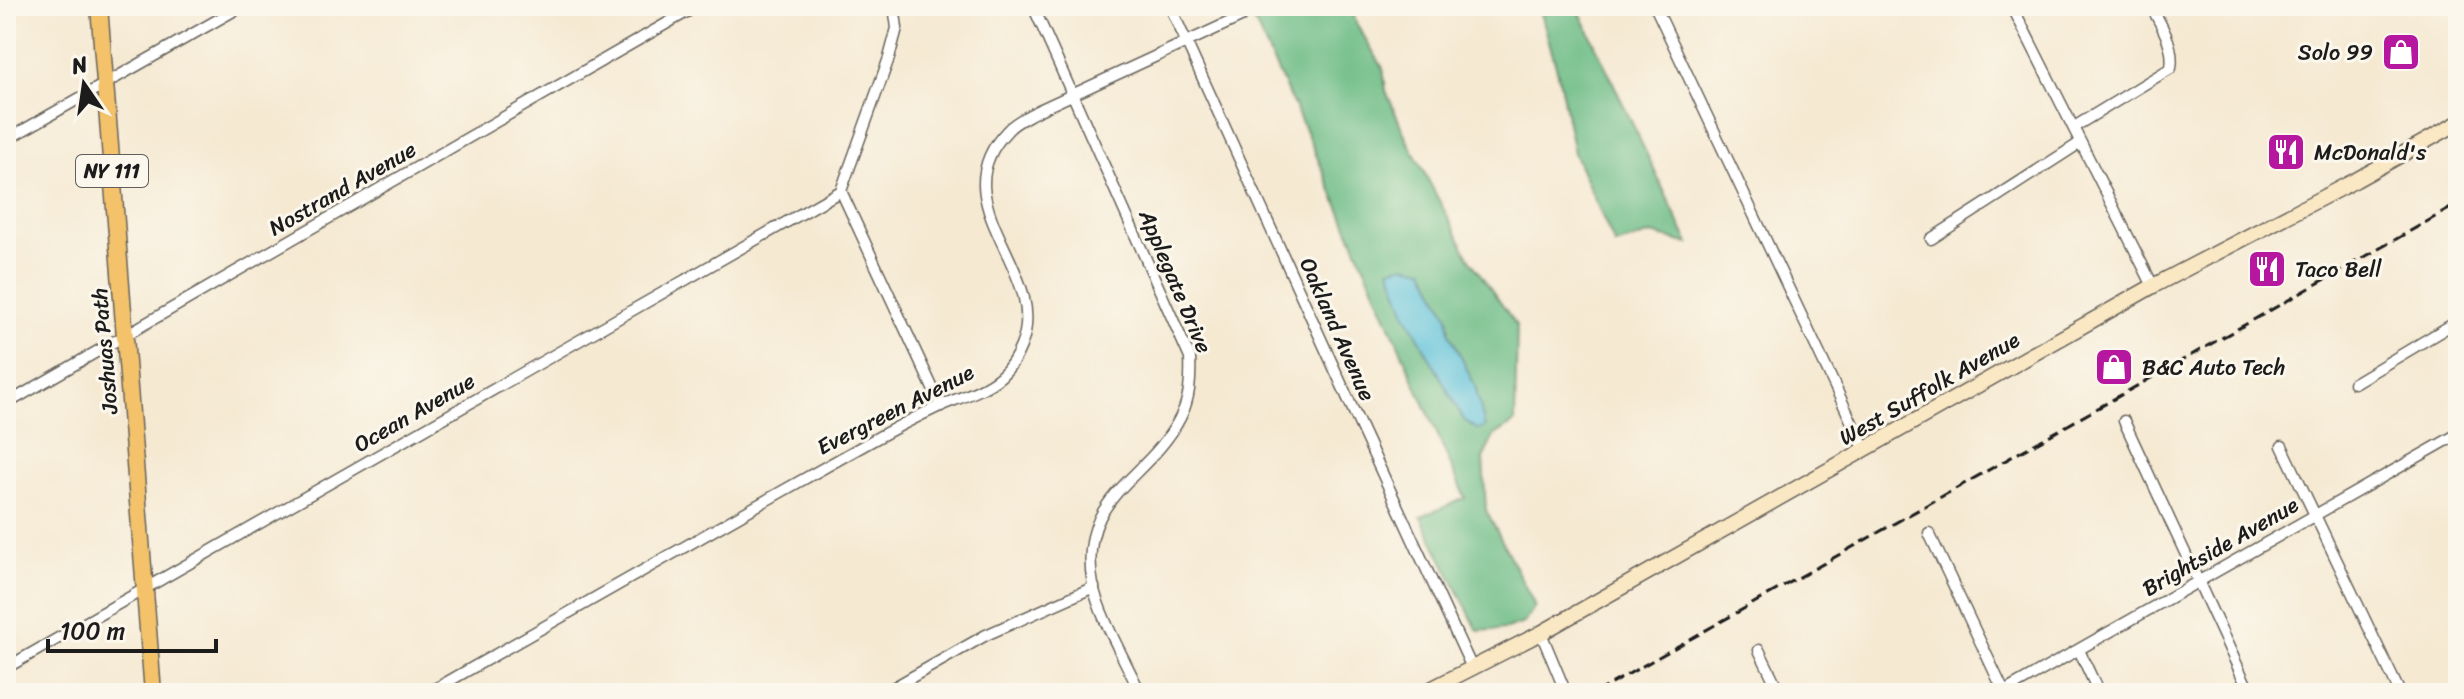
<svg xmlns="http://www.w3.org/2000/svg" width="2464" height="699" font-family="Sriracha,sans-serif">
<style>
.forest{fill:#71be88;stroke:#466d52;stroke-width:2;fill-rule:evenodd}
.water{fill:#5bc1d9;stroke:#3c6e7a;stroke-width:2}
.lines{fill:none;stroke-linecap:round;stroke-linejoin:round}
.street-casing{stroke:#68645c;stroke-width:13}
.secondary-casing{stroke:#68645c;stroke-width:17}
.primary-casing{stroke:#68645c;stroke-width:19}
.street{stroke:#fff;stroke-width:10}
.secondary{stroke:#fae7c3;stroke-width:14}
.primary{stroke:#f3c26a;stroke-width:16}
.rail{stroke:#1c1c1c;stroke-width:3;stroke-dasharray:12 6;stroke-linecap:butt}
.labels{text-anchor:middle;stroke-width:6;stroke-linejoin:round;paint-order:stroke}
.shield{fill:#fbf7ec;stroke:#5f5e5a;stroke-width:2}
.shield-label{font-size:20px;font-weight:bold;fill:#1c1c1c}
.poi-label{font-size:22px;fill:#1c1c1c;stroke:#fbf7ec;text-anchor:start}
.street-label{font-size:22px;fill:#1c1c1c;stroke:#fbf7ec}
</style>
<rect width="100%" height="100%" fill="#fbf7ec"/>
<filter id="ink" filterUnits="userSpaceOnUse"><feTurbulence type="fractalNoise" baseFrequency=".0125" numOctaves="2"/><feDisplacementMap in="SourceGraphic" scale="16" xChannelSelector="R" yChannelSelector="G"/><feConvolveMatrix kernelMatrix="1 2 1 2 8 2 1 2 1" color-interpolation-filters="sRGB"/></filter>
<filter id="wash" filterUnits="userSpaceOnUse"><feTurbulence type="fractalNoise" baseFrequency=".006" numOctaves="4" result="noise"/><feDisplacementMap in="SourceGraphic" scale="32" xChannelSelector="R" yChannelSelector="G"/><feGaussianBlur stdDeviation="1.8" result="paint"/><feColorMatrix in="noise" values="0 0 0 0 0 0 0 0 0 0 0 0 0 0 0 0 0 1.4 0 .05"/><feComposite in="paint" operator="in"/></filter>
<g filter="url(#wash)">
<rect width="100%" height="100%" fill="#f5e9d2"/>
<g class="forest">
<path d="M 1247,6 L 1351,6 L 1356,23 L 1383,68 L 1386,91 L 1407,140 L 1471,261 L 1517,326 L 1515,422 L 1494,436 L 1483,458 L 1486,510 L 1535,606 L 1524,623 L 1506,629 L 1478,631 L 1421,517 L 1465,498 L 1308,136 ZM 1424,269 L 1448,317 L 1450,334 L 1475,386 L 1485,427 Z"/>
<path d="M 1539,6 L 1577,6 L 1689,244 L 1652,234 L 1615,245 L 1574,153 L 1558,73 Z"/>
</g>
<path class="water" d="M 1405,265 L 1424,269 L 1448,317 L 1450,334 L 1475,386 L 1485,427 L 1478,430 L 1464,420 L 1407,316 L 1390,269 Z"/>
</g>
<g filter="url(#ink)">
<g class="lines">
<g class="street-casing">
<g id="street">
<path d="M 894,6 L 897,28 L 889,58 L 841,191 L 941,406"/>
<path d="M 1033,6 L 1190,358 C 1191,379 1190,399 1180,418 C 1147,482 1076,495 1093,585 C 1099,616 1127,663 1140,693"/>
<path d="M 1170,6 L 1359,423 L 1472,668"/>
<path d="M 1655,6 L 1865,450"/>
<path d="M 1926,6 L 1928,9"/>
<path d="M 2012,6 L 2153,286"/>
<path d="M 2074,127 L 2171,68 C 2175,46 2161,25 2151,6"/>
<path d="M 6,140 L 242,6"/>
<path d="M 1931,239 L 2080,143"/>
<path d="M 2354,383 L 2458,321"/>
<path d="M 6,404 L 697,6"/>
<path d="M 2124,421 L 2250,693"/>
<path d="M 2282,446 L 2400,693"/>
<path d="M 1929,533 L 2004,692"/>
<path d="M 1541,633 L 1566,693"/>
<path d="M 1759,650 L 1780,693"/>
<path d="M 2079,650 L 2099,693"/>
<path d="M 6,668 L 841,191"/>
<path d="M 428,693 C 572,611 716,528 861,447 C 887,432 914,418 942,405 C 962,397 985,390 1001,376 C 1010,368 1017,356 1021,346 C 1052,270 937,204 1007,131 C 1014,122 1027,117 1037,111 L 1243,16"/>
<path d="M 884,693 L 986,635 L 1094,587"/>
<path d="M 2002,693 L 2458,434"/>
</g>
</g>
<g class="secondary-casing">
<path id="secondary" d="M 1423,693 L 1541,633 L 2153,286 L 2356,180 L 2458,123"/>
</g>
<g class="primary-casing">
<path id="primary" d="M 99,6 L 153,693"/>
</g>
<use href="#street" class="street"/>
<use href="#secondary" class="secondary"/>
<use href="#primary" class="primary"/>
<path class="rail" d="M 1595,693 L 2458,204"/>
</g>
</g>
<defs>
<g id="shop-square" transform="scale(2)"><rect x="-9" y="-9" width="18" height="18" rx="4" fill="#b5179e" stroke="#fbf7ec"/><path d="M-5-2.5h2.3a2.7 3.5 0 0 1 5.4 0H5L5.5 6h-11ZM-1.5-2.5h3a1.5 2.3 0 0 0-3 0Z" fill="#fff"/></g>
<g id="restaurant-square" transform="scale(2)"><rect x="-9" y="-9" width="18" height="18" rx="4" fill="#b5179e" stroke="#fbf7ec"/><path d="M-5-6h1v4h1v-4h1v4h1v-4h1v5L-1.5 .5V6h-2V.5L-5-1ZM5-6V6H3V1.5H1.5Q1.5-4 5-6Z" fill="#fff"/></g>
</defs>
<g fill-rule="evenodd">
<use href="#shop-square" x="2401" y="52"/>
<use href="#restaurant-square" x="2286" y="152"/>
<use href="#restaurant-square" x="2267" y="269"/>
<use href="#shop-square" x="2114" y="367"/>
</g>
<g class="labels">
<rect class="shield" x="76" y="155" width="72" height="32" rx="6"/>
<g class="shield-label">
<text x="112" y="178">NY 111</text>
</g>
<g class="poi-label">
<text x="2373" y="60" text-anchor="end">Solo 99</text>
<text x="2314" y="160">McDonald's</text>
<text x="2295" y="277">Taco Bell</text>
<text x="2142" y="375">B&amp;C Auto Tech</text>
</g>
<g class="street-label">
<text transform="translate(342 188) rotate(-30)" y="8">Nostrand Avenue</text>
<text transform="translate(1176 281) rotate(67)" y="8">Applegate Drive</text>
<text transform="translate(1338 329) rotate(66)" y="8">Oakland Avenue</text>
<text transform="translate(104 351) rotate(-95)" y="8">Joshuas Path</text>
<text transform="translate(1929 388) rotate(-30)" y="8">West Suffolk Avenue</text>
<text transform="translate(895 409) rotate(-27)" y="8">Evergreen Avenue</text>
<text transform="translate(414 412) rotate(-30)" y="8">Ocean Avenue</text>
<text transform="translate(2220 546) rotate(-30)" y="8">Brightside Avenue</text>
</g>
</g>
<rect width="2464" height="699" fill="none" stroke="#fbf7ec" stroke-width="32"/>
<g transform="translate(84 84) rotate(347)" stroke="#fbf7ec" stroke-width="6" paint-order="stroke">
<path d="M0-6L14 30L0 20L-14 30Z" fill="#1c1c1c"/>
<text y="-12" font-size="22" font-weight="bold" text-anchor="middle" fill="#1c1c1c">N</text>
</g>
<path d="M48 639v12h168v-12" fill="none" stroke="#1c1c1c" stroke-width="4"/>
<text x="60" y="639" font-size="24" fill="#1c1c1c" stroke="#fbf7ec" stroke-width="6" paint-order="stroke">100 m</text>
</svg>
